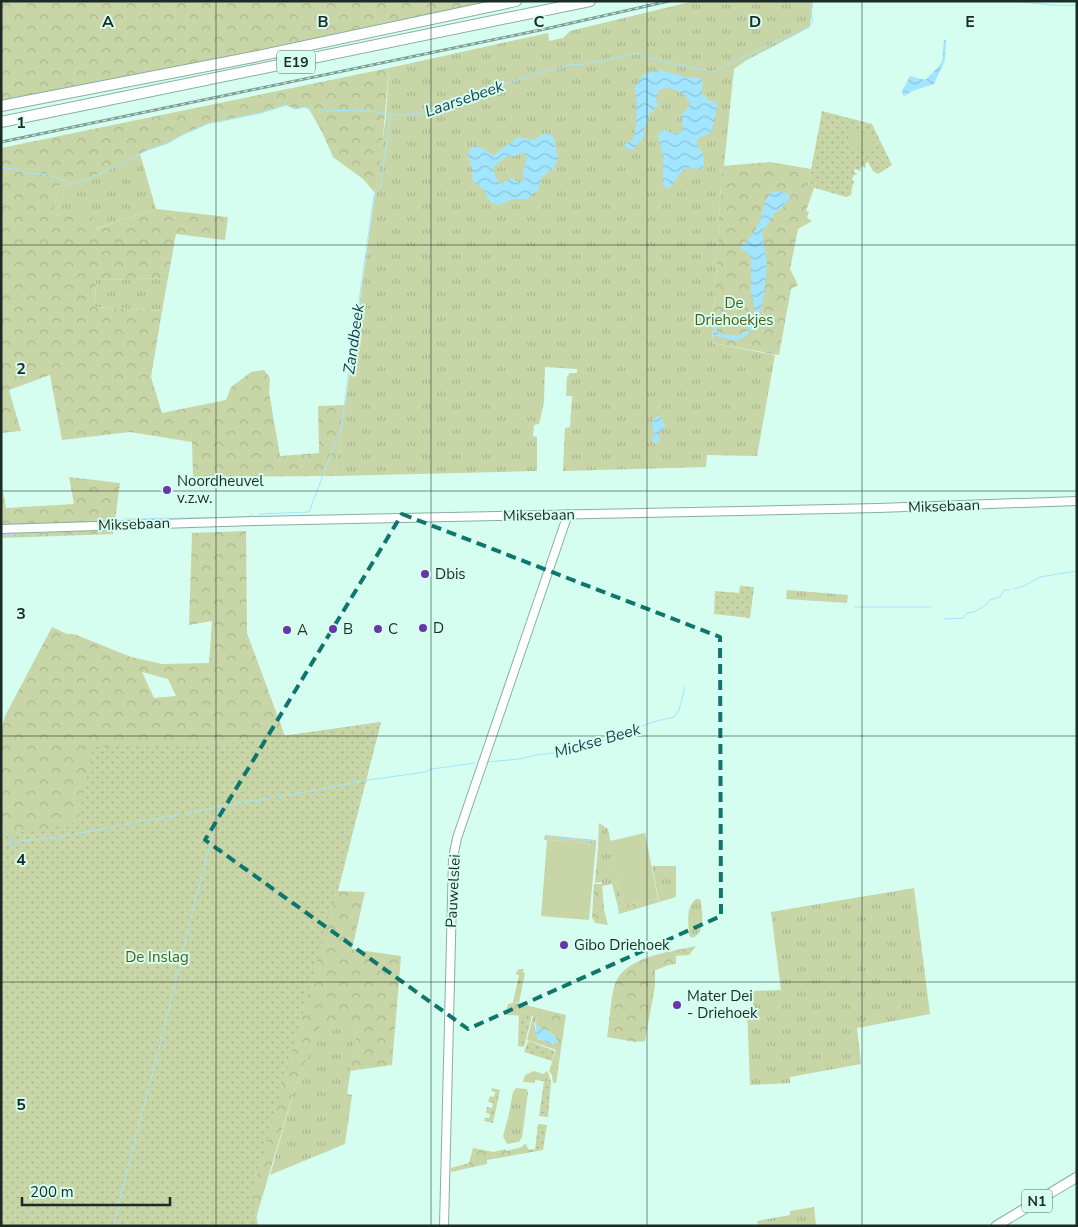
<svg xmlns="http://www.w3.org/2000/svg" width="1078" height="1227" font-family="'Nunito Sans',sans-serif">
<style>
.grass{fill:url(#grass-tufts)}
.forest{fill:url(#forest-crowns);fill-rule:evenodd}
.park{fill:url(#park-dots)}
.pitch{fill:#c8d5a7}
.water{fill:url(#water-waves);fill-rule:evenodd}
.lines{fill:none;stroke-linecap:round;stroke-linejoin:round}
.stream{stroke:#a2e5fe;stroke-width:1}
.tertiary-casing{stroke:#88afa2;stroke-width:10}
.primary-casing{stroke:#88afa2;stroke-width:11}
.motorway-casing{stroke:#88afa2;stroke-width:12}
.tertiary{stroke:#fff;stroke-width:8}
.primary{stroke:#fff;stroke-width:9}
.motorway{stroke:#fff;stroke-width:10}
.rail-casing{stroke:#809e94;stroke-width:3}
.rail{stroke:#d5fef0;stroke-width:1;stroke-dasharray:4;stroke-linecap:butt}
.marked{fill:none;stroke:#0f766e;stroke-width:4;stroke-dasharray:10 6;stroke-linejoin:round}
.grid{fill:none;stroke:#1b2b25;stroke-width:1;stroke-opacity:0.55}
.poi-dot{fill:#6b34aa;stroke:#d5fef0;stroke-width:2}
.labels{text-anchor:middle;stroke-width:4;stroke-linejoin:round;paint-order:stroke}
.shield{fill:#d5fef0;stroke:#536a62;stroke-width:1}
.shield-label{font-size:14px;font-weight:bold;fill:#1b2b25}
.park-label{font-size:15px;fill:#505f13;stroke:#d5fef0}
.poi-label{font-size:15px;fill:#1b2b25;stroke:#d5fef0;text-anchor:start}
.street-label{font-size:15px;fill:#1b2b25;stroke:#d5fef0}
.water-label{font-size:16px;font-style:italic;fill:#173e4c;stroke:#d5fef0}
.grid-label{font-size:16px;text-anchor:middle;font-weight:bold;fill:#1b2b25;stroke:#d5fef0;stroke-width:4;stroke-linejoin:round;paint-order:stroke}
</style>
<defs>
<pattern id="grass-tufts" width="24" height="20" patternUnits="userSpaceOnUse" patternTransform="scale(1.25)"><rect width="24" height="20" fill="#c8d5a7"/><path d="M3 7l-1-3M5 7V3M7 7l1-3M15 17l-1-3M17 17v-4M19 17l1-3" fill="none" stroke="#abb790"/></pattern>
<pattern id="forest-crowns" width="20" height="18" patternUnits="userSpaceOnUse" patternTransform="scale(1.25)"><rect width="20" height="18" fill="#c8d5a7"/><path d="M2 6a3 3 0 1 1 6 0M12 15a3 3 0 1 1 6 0" fill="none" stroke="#abb790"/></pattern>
<pattern id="park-dots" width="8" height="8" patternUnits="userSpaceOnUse" patternTransform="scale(1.25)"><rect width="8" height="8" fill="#c8d5a7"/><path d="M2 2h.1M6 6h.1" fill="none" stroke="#abb790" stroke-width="1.8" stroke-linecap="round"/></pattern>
<pattern id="water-waves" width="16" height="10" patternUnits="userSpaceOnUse" patternTransform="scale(1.25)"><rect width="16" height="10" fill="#a2e5fe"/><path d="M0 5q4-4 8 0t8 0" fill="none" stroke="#8bc5da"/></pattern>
</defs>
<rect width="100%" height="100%" fill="#d5fef0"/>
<g class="grass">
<path d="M 694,1 L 813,1 L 810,27 L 747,60 L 734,69 L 724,166 L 722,166 L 712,343 L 775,355 L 757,456 L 707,455 L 706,467 L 563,471 L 565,428 L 570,427 L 572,396 L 566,396 L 567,377 L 570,373 L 577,373 L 577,369 L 545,367 L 544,402 L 539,424 L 534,425 L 533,436 L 537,437 L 537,471 L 335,476 L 386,116 L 389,68 L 548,33 L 549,41 L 563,38 L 570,31 Z"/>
<path d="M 140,154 L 156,209 L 95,229 L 96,219 L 53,214 L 58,186 L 81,182 Z"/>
<path d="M 168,278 L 162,311 L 95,307 L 96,280 Z"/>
<path d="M 787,590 L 848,595 L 847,603 L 786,599 Z"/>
<path d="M 599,823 L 608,829 L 623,906 L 618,907 L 612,884 L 602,886 L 601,863 L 602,847 L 598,847 Z"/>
<path d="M 545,835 L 596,840 L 596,844 L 547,840 L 544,840 Z"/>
<path d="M 652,866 L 676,866 L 676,897 L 659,902 Z"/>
<path d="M 914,888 L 930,1014 L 857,1028 L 861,1064 L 790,1077 L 790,1083 L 750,1085 L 747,1008 L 753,1008 L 753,991 L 781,990 L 771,912 Z"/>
<path d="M 696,899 L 699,899 L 701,901 C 702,914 706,933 692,938 L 689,935 C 689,923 685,908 696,899 Z"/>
<path d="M 519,969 L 524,969 L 523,972 L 525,973 L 519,1003 L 513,1002 L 519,975 L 515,974 Z"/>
<path d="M 513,1003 L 512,1009 L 538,1015 L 534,1024 L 538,1039 L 556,1045 L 561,1049 L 556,1083 L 553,1083 L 552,1075 L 549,1071 L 556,1050 L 527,1040 L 533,1016 L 506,1015 L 508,1004 Z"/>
<path d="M 321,1023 L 357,1029 L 347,1094 L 352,1095 L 345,1144 L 270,1175 L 296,1084 Z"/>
<path d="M 534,1071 L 544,1074 L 546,1071 L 548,1072 L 551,1082 L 535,1080 L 535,1083 L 523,1082 L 525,1075 Z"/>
<path d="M 516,1088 L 527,1089 L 528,1093 L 522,1137 L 519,1142 L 507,1144 L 503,1136 L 508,1118 L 513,1092 Z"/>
<path d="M 814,1207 L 816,1226 L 759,1226 L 757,1221 L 790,1215 L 790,1211 Z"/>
</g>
<g class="forest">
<path d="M 1,1 L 494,1 L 252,52 L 1,101 Z"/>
<path d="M 389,68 L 382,147 L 375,193 L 363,179 L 333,157 L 322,132 L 309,109 L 305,107 L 295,109 L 286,105 L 260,113 L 207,124 L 182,135 L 168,143 L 145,151 L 123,163 L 81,182 L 58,186 L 53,214 L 96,218 L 96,229 L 156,209 L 228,217 L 225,240 L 176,234 L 168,278 L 96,280 L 95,307 L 162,311 L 151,377 L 162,413 L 226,400 L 231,387 L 251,372 L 264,370 L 270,378 L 269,392 L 280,456 L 319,453 L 318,406 L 345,405 L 335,476 L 193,477 L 192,442 L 130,432 L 62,440 L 50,375 L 9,390 L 21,431 L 1,433 L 1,148 Z"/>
<path d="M 770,162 L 811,169 L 808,186 L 814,188 L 806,211 L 809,212 L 807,218 L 812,221 L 798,229 L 790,269 L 798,285 L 791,289 L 779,355 L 712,343 L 722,166 Z"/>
<path d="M 69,477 L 120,483 L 113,534 L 1,538 L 1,482 L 6,508 L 74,504 Z"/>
<path d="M 246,531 L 247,633 L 285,736 L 381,722 L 338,891 L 365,892 L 352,949 L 401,956 L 392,1065 L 350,1071 L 357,1029 L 321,1024 L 296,1084 L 256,1218 L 258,1226 L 1,1226 L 1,732 L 5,716 L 52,627 L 67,634 L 74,634 L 131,657 L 162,664 L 209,663 L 212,621 L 189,625 L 192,533 ZM 142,672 L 168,679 L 176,696 L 154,698 Z"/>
<path d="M 598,847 L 602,847 L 602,882 L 595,883 Z"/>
<path d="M 594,884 L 602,884 L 604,910 L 608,925 L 595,923 L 592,917 Z"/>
<path d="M 658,899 L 659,902 L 619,914 L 618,907 Z"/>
<path d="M 696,946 L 689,955 L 676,956 L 676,964 C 668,964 663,968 655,970 L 655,986 L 645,1041 L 635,1042 L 607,1037 C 610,1020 610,1000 615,984 C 625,956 671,952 696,946 Z"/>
<path d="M 513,1002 L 566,1015 L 561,1049 L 553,1044 L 557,1041 C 556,1035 544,1028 539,1027 L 536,1023 L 535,1023 L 538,1015 L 511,1009 Z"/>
<path d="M 526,1144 L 528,1149 L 543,1150 L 487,1160 L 487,1164 L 451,1172 L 451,1168 L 469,1163 L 473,1148 L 494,1152 L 505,1149 L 506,1151 L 522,1147 L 523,1145 Z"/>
</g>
<g class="park">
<path d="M 822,111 L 872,124 L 892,165 L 878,174 L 873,171 L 868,162 L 866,163 L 865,169 L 863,166 L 860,168 L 862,171 L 855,169 L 854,172 L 858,175 L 854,175 L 852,180 L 855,182 L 853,183 L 851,195 L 846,197 L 808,186 Z"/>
<path d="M 740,586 L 754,587 L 750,618 L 714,614 L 715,591 L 739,593 Z"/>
<path d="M 381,722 L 337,891 L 252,1194 L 258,1226 L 1,1226 L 1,836 L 78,822 L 93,747 L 225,744 Z"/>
<path d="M 519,1015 L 532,1015 L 524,1047 L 518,1046 Z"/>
<path d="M 528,1041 L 555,1051 L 552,1061 L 524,1052 Z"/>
<path d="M 544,1081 L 551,1082 L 548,1117 L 539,1116 Z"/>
<path d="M 492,1088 L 500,1090 L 493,1123 L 484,1121 L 485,1118 L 489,1118 L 490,1114 L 486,1113 L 487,1107 L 492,1108 L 493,1103 L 488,1102 L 490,1096 L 494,1097 L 495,1092 L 491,1091 Z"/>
<path d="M 538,1124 L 547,1125 L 543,1150 L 535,1150 Z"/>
</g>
<g class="pitch">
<path d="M 850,130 L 874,135 L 871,151 L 847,146 Z"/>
<path d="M 645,833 L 658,899 L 623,906 L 610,841 Z"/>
<path d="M 547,840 L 596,844 L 589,920 L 541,916 Z"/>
</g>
<g class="water">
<path d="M 946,39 L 945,60 L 934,84 C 924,88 915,88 905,96 L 903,95 L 902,91 L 910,76 L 925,80 C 929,77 940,65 942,62 L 944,40 Z"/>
<path d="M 660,70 L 686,77 L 701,78 L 703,84 L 701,91 C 707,100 709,100 718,104 L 711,133 L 699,138 L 696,142 C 702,155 707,154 702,170 C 698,170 695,168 691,168 C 678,167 677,184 668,189 L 664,187 L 663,184 L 663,156 L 658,135 L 664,129 L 674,134 L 681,132 L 683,126 L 681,115 L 687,109 L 690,103 C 686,92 669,85 659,90 L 656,99 L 658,105 L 649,115 L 647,124 L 644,129 L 644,137 L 633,150 L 626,148 L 624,144 L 633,139 C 639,123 636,102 635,87 L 644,74 Z"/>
<path d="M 545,133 L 551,135 L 554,138 L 558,159 L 554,168 L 542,177 L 538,190 L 527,199 L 513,199 L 499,205 L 491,203 L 482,188 L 472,180 L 472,169 L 468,156 C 473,136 483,151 494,155 L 515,139 L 519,137 L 534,140 ZM 521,153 L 526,154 L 527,159 L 523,170 L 524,180 L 519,182 L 510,178 L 502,184 C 497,181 492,172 494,166 L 506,157 L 515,156 Z"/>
<path d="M 774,191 L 783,192 L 791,196 L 783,207 L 775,213 L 762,232 L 767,264 L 764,296 L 759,315 L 754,328 L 744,337 L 736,341 L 716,336 L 713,338 L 714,327 L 716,326 L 717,333 L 738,336 L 749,329 L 752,323 L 755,309 L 751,292 L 751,258 L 747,252 L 743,251 L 740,248 C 747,242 755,232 759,223 C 763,213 764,196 774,191 Z"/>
<path d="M 659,416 L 662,419 L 665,426 L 662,431 L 658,434 L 660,441 L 655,444 L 652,440 L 654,433 L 652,424 L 654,418 Z"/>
<path d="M 535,1022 L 539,1027 C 544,1028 556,1036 557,1040 L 556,1043 L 551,1044 L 537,1038 Z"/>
</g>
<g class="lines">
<g class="stream">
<path d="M 1009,1 C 1033,2 1053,7 1077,5"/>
<path d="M 1,168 L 15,169 L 18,171 L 31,174 L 46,174 L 65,181 L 81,182 L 124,163 L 145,151 L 168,143 L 182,135 L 207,124 L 261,113 L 286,105 L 295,109 L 305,107 L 309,109 C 328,111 348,110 367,111 C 381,112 395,116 409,115 C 424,114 435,104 450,105 L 457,100 L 541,72 L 562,68 L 570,64 L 581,65 L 590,62 L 601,62 L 609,58 L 618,58 L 635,53 L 648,58 L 712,72 L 809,26 L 813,22 L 810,9 L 812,1"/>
<path d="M 259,514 L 309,512 L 341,428 L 374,195 L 380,188 L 391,115"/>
<path d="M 125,519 L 248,517 L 252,514"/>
<path d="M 94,521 L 94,520 L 117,519"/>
<path d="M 1,535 L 67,531"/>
<path d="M 1014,589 L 1024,586 L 1040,577 L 1077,571"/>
<path d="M 855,607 L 931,607"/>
<path d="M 944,619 L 963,618 L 967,613 L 974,612 L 986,605 L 990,600 L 1000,597 L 1004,590 L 1009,590"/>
<path d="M 488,762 L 519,759 L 536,755 L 563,752 L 574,747 L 584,745 L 590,741 L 600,742 L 621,734 L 625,731 L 634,729 L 653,722 L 674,717 L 679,710 L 685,687"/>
<path d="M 278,797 L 368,780 L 425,772 L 432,769 L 475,763"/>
<path d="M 184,814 L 246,801 L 255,801 L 271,798"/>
<path d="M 125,824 L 178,815"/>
<path d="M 74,834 L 119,826"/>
<path d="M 548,837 L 594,841"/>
<path d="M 1,844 L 45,838 L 58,838 L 68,835"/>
<path d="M 191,918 L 220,806"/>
<path d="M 159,1049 L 190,922"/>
<path d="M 137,1132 L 158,1053"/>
<path d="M 113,1226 L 136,1136"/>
</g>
<g class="tertiary-casing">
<g id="tertiary">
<path d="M 1,529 L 255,521 L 878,508 L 1077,501"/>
<path d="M 444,1226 L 453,858 L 457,838 L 568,514"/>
</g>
</g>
<g class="primary-casing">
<path id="primary" d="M 996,1226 L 1077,1177"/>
</g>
<g class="motorway-casing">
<g id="motorway">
<path d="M 1,106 L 253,57 L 516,1"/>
<path d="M 1,122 L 590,1"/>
</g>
</g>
<use href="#tertiary" class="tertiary"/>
<use href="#primary" class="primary"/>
<use href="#motorway" class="motorway"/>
<g class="rail-casing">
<path id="rail" d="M 1,142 L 545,29 L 669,1"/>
</g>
<use href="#rail" class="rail"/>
</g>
<path class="marked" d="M 402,514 L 720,637 L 721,916 L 468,1029 L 205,840 Z"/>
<path class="grid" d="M 216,1 L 216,1226M 431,1 L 431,1226M 647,1 L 647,1226M 862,1 L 862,1226M 1,245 L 1077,245M 1,491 L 1077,491M 1,736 L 1077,736M 1,982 L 1077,982"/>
<g class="poi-dot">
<circle cx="167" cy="490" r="5"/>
<circle cx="425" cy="574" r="5"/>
<circle cx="423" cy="628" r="5"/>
<circle cx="333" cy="629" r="5"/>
<circle cx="378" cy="629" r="5"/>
<circle cx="287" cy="630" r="5"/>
<circle cx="564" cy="945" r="5"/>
<circle cx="677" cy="1005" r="5"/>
</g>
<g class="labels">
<g class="shield">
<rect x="277" y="50.5" width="38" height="23" rx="4"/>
<rect x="1022" y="1189.5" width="30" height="23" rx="4"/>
</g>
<g class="shield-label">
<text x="296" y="67">E19</text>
<text x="1037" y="1206">N1</text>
</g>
<g class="park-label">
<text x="734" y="308">De<tspan x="734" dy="17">Driehoekjes</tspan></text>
<text x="157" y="962">De Inslag</text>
</g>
<g class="poi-label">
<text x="177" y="486">Noordheuvel<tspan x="177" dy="17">v.z.w.</tspan></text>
<text x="435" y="579">Dbis</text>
<text x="433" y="633">D</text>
<text x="343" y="634">B</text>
<text x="388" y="634">C</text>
<text x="297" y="635">A</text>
<text x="574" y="950">Gibo Driehoek</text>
<text x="687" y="1001">Mater Dei<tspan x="687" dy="17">- Driehoek</tspan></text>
</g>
<g class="street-label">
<text transform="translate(944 506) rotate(-2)" y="5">Miksebaan</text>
<text transform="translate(539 515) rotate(-1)" y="5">Miksebaan</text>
<text transform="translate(134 524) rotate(-2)" y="5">Miksebaan</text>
<text transform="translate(453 891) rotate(-87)" y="5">Pauwelslei</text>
</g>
<g class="water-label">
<text transform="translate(464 98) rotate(-19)" y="6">Laarsebeek</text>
<text transform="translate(353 339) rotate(-82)" y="6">Zandbeek</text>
<text transform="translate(597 740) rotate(-16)" y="6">Mickse Beek</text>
</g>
</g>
<g class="grid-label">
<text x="108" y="27">A</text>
<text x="323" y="27">B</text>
<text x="539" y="27">C</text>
<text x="755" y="27">D</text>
<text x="970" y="27">E</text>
<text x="21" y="128">1</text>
<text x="21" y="374">2</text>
<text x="21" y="619">3</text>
<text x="21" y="865">4</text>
<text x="21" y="1110">5</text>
</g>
<rect width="1078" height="1227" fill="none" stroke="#1b2b25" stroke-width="5"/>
<path d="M22 1197v8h148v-8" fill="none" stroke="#1b2b25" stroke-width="2.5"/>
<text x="30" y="1197" font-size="15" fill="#1b2b25" stroke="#d5fef0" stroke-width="4" paint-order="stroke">200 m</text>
</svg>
